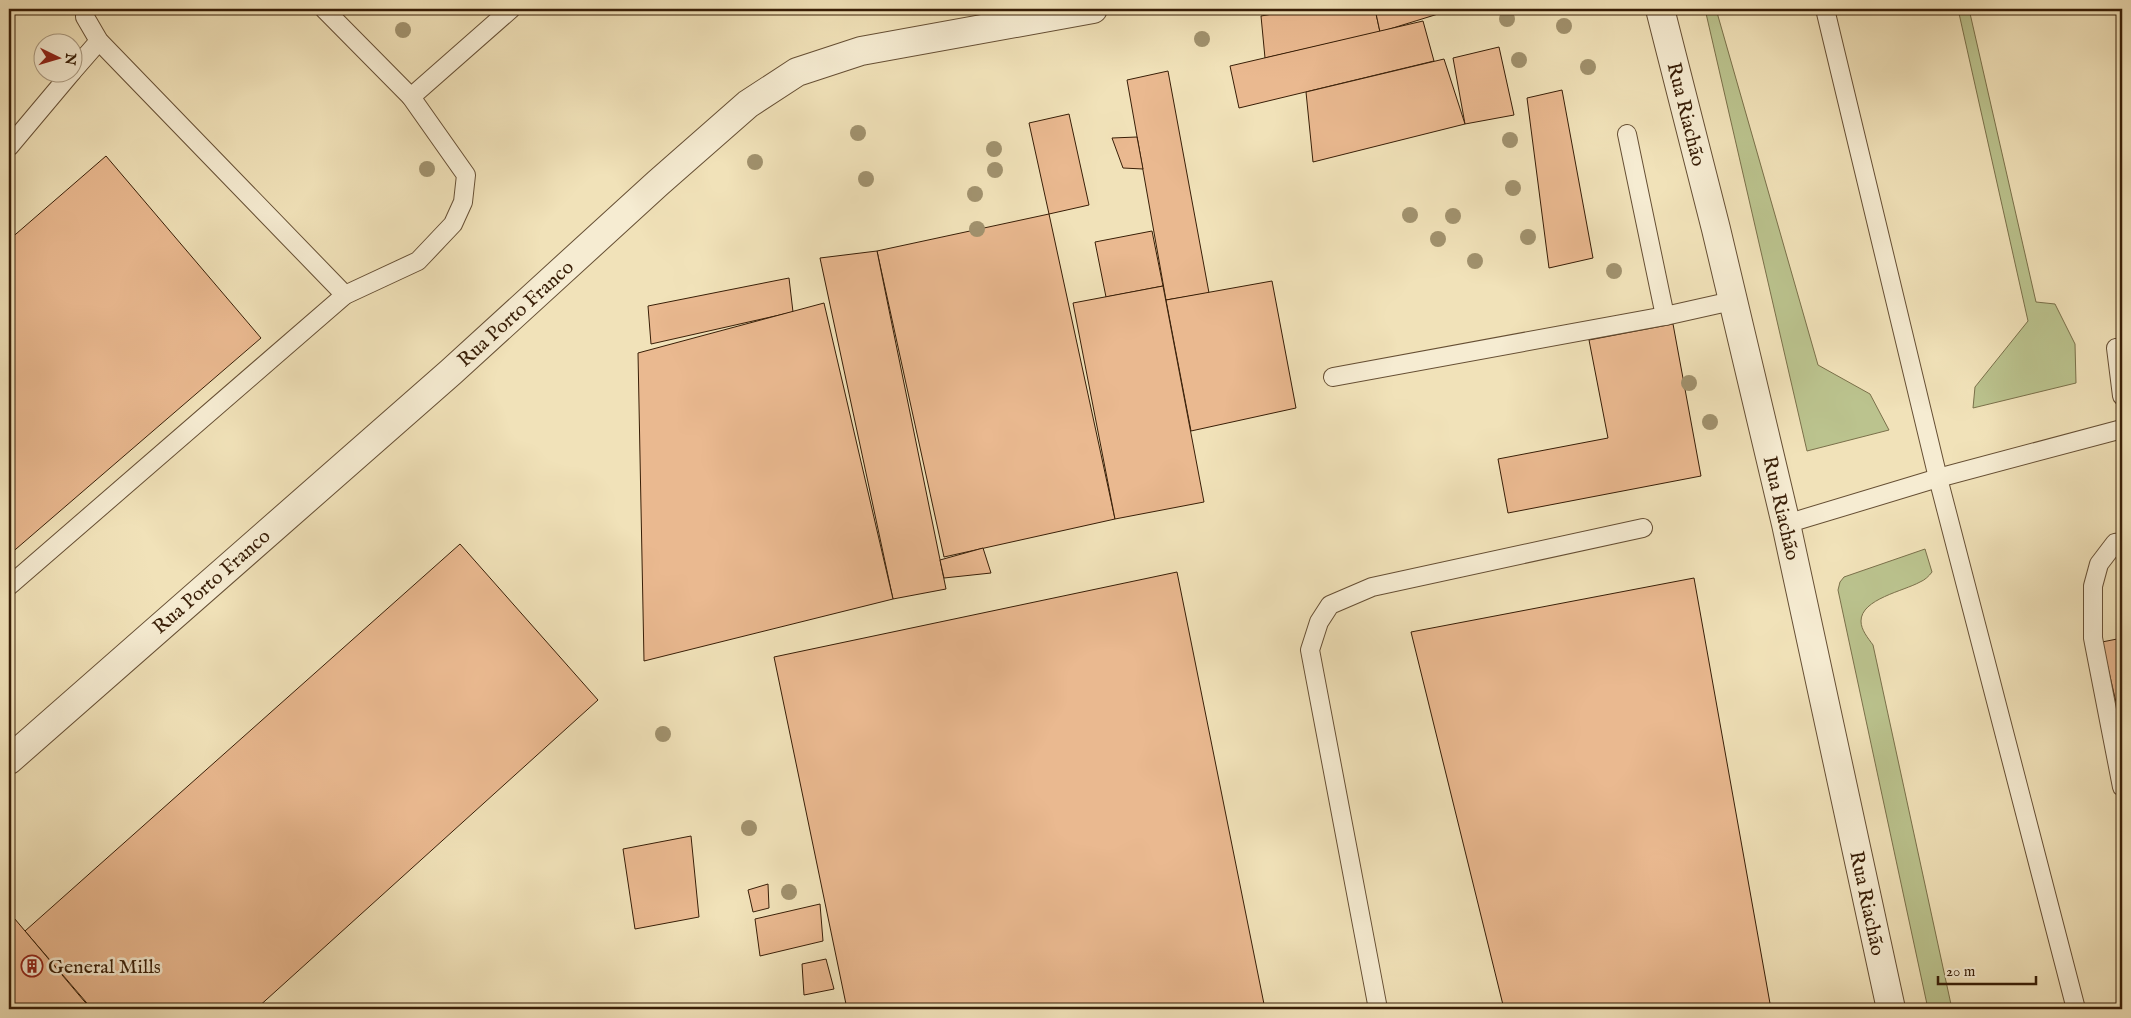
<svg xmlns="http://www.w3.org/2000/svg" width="2131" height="1018" font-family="'IM FELL English',serif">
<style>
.green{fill:#bbc38e;stroke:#7a704a}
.building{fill:#eab990;stroke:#381e07}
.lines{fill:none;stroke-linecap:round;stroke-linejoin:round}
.service-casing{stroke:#664f34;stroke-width:20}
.minor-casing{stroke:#664f34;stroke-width:30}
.service{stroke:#f6ecd2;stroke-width:18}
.minor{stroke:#f6ecd2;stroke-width:28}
.tree{fill:#a1926e}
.labels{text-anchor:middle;stroke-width:5;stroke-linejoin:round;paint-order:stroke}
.street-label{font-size:20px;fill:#381e07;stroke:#f6ecd2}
.poi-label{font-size:20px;fill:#381e07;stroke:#f6ecd2;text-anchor:start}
</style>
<rect width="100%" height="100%" fill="#f1e2b9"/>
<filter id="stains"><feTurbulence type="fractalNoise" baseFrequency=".004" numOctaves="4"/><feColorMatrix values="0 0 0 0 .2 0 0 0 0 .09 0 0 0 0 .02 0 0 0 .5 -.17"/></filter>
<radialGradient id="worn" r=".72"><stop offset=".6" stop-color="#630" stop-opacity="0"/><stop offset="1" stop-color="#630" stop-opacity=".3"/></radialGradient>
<g class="green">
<path d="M 1705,9 L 1716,9 L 1818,365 L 1870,394 L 1889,430 L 1807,451 Z"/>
<path d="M 1958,9 L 1969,9 L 2036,302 L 2055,304 L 2075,344 L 2076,383 L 1973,408 L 1975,387 L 2028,321 Z"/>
<path d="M 1925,549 L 1932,572 C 1929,576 1925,580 1920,582 C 1904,591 1861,599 1861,621 C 1861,630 1868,638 1873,645 L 1952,1009 L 1928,1009 L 1838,590 L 1840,582 L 1844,577 Z"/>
</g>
<g class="building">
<path d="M 1302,9 L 1375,9 L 1380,32 L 1265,58 L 1261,16 Z"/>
<path d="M 1375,9 L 1437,9 L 1438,14 L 1380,32 Z"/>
<path d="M 1423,21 L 1434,61 L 1239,108 L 1230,66 Z"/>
<path d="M 1499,47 L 1514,115 L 1465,124 L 1453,58 Z"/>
<path d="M 1444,59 L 1465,124 L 1313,162 L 1306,92 Z"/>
<path d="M 1168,71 L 1209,293 L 1166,300 L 1127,80 Z"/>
<path d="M 1562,90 L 1593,258 L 1549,268 L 1527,98 Z"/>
<path d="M 1069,114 L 1089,205 L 1049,214 L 1029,123 Z"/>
<path d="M 1137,137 L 1143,169 L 1123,168 L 1112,138 Z"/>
<path d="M 106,156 L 261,338 L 9,555 L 9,240 Z"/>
<path d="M 1049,214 L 1115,519 L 944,557 L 877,251 Z"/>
<path d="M 1152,231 L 1163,286 L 1106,297 L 1095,242 Z"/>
<path d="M 877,251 L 946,589 L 893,599 L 820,258 Z"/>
<path d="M 789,278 L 793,312 L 651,344 L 648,306 Z"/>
<path d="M 1272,281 L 1296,408 L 1191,431 L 1166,300 Z"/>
<path d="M 1163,286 L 1204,502 L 1115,519 L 1073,303 Z"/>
<path d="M 824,303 L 893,599 L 644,661 L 638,353 Z"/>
<path d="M 1673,324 L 1701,476 L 1508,513 L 1498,459 L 1608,438 L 1589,340 Z"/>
<path d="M 460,544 L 598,700 L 256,1009 L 92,1009 L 25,931 Z"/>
<path d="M 983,548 L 991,573 L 944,578 L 940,560 Z"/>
<path d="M 1177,572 L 1265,1009 L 847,1009 L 774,657 Z"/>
<path d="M 1694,578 L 1771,1009 L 1504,1009 L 1411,632 Z"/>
<path d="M 2122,638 L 2122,728 L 2102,642 Z"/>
<path d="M 691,836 L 699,917 L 635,929 L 623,849 Z"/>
<path d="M 768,884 L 769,908 L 753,912 L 748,890 Z"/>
<path d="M 820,904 L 823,941 L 760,956 L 755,919 Z"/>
<path d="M 9,912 L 84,1001 L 92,1009 L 9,1009 Z"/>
<path d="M 826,959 L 834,989 L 804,995 L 802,964 Z"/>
</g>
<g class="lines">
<g class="service-casing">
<g id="service">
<path d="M 85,9 L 85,17 L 99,41 L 345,295"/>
<path d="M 324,9 L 411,97"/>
<path d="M 1825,9 L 1938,478 L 2076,1009"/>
<path d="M 72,72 L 99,41"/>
<path d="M 1627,134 L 1665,316"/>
<path d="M 9,147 L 72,72"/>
<path d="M 2116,348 L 2122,396"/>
<path d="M 1333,377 L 1665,316 L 1732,301"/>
<path d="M 1786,524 L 1938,478 L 2122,429"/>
<path d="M 2122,542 L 2115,543 L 2099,564 L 2093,586 L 2093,638 L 2122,787"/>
<path d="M 9,586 L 345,295 L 418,261 L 453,224 L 463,202 L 466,175 L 411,97 L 511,9"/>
<path d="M 1378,1009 L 1310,650 L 1319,622 L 1330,605 L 1372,587 L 1643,528"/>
</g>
</g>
<g class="minor-casing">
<g id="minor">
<path d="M 1660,9 L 1716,229 L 1786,524 L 1891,1009"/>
<path d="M 9,760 L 451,372 L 658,183 L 748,104 L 797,72 L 861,51 L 1093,9"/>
</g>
</g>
<use href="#service" class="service"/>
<use href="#minor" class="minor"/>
</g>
<g class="tree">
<circle cx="1507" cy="19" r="8"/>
<circle cx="1564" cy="26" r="8"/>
<circle cx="403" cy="30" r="8"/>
<circle cx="1202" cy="39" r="8"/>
<circle cx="1519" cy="60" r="8"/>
<circle cx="1588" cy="67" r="8"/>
<circle cx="858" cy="133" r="8"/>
<circle cx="1510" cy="140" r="8"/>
<circle cx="994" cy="149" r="8"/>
<circle cx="755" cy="162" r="8"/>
<circle cx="427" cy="169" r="8"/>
<circle cx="995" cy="170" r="8"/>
<circle cx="866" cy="179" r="8"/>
<circle cx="1513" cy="188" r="8"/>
<circle cx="975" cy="194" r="8"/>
<circle cx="1410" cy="215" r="8"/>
<circle cx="1453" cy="216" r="8"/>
<circle cx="977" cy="229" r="8"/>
<circle cx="1528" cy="237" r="8"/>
<circle cx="1438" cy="239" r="8"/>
<circle cx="1475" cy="261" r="8"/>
<circle cx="1614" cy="271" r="8"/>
<circle cx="1689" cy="383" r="8"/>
<circle cx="1710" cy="422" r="8"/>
<circle cx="663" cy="734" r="8"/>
<circle cx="749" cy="828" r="8"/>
<circle cx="789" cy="892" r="8"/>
</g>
<defs>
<g id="building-ring" transform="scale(1.125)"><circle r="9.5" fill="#f6ecd2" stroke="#8f2418" stroke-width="1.5"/><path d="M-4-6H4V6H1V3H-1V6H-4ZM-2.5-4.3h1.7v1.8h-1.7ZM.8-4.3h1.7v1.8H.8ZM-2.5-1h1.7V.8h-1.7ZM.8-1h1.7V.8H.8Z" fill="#8f2418"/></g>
</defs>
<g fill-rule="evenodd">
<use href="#building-ring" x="32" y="966"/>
</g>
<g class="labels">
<g class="street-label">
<text transform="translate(1687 114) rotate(76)" y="7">Rua Riachão</text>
<text transform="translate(515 313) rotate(-42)" y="7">Rua Porto Franco</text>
<text transform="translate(1782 508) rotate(77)" y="7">Rua Riachão</text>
<text transform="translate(211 581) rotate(-41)" y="7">Rua Porto Franco</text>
<text transform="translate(1868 903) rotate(78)" y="7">Rua Riachão</text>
</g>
<g class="poi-label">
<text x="48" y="973">General Mills</text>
</g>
</g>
<rect width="2131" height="1018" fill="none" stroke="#f1e2b9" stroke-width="30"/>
<rect x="10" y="10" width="2111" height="998" fill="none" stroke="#381e07" stroke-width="2.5"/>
<rect x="15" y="15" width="2101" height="988" fill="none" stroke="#381e07"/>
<g transform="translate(58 58) rotate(95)"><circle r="24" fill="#f6ecd2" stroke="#aa9a81"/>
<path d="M0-4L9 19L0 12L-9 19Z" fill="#8f2418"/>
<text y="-8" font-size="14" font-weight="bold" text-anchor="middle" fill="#381e07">N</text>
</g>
<path d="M1938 976v8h98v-8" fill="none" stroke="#381e07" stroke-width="2.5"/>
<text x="1946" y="976" font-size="15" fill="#381e07" stroke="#f6ecd2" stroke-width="4" paint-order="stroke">20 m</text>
<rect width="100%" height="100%" filter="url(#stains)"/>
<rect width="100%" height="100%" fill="url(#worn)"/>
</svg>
